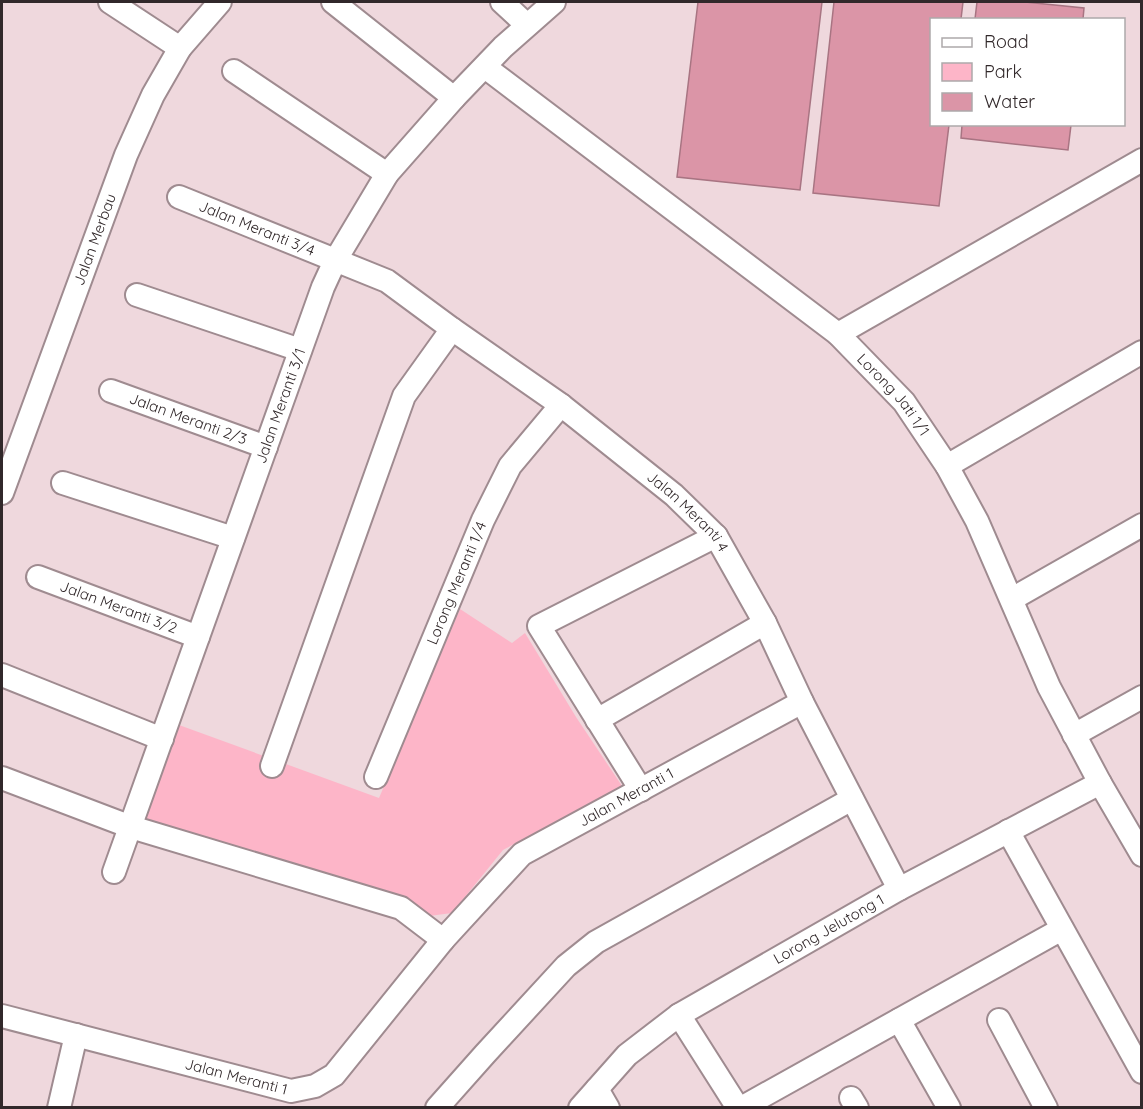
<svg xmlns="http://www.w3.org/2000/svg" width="1143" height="1109" font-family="Quicksand,sans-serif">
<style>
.green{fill:#fdb5c8}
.water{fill:#db95a7;stroke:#a87482;stroke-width:1.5}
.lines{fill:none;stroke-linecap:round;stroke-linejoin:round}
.minor-casing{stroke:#9f8b90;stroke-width:26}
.minor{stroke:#fff;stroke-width:22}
.labels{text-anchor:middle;stroke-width:6;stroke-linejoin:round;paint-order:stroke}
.street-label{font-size:15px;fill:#31282a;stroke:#fff}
</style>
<rect width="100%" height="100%" fill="#efd8dd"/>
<path class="green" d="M 460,609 L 512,643 L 525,633 L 576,717 L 622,786 L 503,850 L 452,913 L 429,916 L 144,819 L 179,725 L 379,798 Z"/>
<g class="water">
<path d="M 698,2 L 822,2 L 800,190 L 677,177 Z"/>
<path d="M 834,2 L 963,2 L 961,19 L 932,20 L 932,124 L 949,125 L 939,206 L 813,193 Z"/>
<path d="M 977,2 L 1025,2 L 1084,8 L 1083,19 L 975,19 Z"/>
<path d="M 962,125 L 1071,125 L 1068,150 L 961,138 Z"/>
</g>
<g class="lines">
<g class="minor-casing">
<g id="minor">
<path d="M 110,2 L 180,48"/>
<path d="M 333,2 L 454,98"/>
<path d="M 502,2 L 527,25"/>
<path id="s1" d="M 485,67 L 838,334 L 904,402 L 947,466 L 977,521 L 1049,687 L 1100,783 L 1142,855"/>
<path d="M 234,71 L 387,174"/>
<path id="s2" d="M 179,197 L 387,281 L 452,329 L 561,405 L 674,495 L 716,536 L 765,623 L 802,702 L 899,889"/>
<path d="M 137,295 L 300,350"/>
<path d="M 838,334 L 1142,160"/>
<path id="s3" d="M 111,391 L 266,447"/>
<path d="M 947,466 L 1142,352"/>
<path d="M 63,483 L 233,538"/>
<path id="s4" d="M 2,493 L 126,155 L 153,95 L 180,48 L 220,2"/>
<path id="s5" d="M 38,577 L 198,637"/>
<path d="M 1012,599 L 1142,525"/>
<path d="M 2,675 L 162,739"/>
<path d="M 597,720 L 765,623"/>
<path d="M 1074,735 L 1142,697"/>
<path d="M 272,766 L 404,396 L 452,329"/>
<path id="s6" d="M 376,777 L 483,520 L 510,466 L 561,405"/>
<path d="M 2,778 L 131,827 L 401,908 L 443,940"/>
<path d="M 641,790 L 539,626 L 716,536"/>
<path d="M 1008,831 L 1142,1072"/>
<path id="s7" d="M 114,872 L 323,287 L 335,261 L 387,174 L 454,98 L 503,47 L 554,2"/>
<path d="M 679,1015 L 738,1108"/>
<path id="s8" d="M 2,1016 L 291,1091 L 315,1086 L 334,1075 L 443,940 L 522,854 L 802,702"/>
<path d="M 899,1020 L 949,1108"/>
<path d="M 999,1020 L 1046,1108"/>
<path d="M 597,1089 L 608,1108"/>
<path d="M 851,1098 L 857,1108"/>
<path d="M 59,1108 L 76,1035"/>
<path d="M 437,1108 L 485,1054 L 566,966 L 596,942 L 852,799"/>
<path id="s9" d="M 580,1108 L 627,1055 L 679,1015 L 899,889 L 1100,783"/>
<path d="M 741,1108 L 1062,929"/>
</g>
</g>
<use href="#minor" class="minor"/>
</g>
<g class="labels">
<g class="street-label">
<text dy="5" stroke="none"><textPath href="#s2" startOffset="84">Jalan Meranti 3/4</textPath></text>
<text dy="5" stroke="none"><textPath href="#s4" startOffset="270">Jalan Merbau</textPath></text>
<text dy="5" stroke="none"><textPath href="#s1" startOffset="525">Lorong Jati 1/1</textPath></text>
<text dy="5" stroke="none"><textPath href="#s7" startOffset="495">Jalan Meranti 3/1</textPath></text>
<text dy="5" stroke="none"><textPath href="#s3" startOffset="82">Jalan Meranti 2/3</textPath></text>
<text dy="5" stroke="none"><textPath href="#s2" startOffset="604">Jalan Meranti 4</textPath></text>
<text dy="5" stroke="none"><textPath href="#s6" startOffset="210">Lorong Meranti 1/4</textPath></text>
<text dy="5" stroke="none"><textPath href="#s5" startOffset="86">Jalan Meranti 3/2</textPath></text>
<text dy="5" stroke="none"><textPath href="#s8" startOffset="754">Jalan Meranti 1</textPath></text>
<text dy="5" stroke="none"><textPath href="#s9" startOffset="309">Lorong Jelutong 1</textPath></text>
<text dy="5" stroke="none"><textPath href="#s8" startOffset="242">Jalan Meranti 1</textPath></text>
</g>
</g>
<rect width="1143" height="1109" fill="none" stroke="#31282a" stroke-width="6"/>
<rect x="930" y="18" width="195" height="108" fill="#ffffff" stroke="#ada9aa" stroke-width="1.5"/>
<rect x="942" y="38" width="30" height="9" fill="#ffffff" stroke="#ada9aa" stroke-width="1.5"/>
<text x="984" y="48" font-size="18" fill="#31282a">Road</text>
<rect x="942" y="63" width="30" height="18" fill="#fdb5c8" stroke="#ada9aa" stroke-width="1.5"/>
<text x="984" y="78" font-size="18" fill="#31282a">Park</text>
<rect x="942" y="93" width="30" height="18" fill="#db95a7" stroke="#ada9aa" stroke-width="1.5"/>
<text x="984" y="108" font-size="18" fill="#31282a">Water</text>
</svg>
